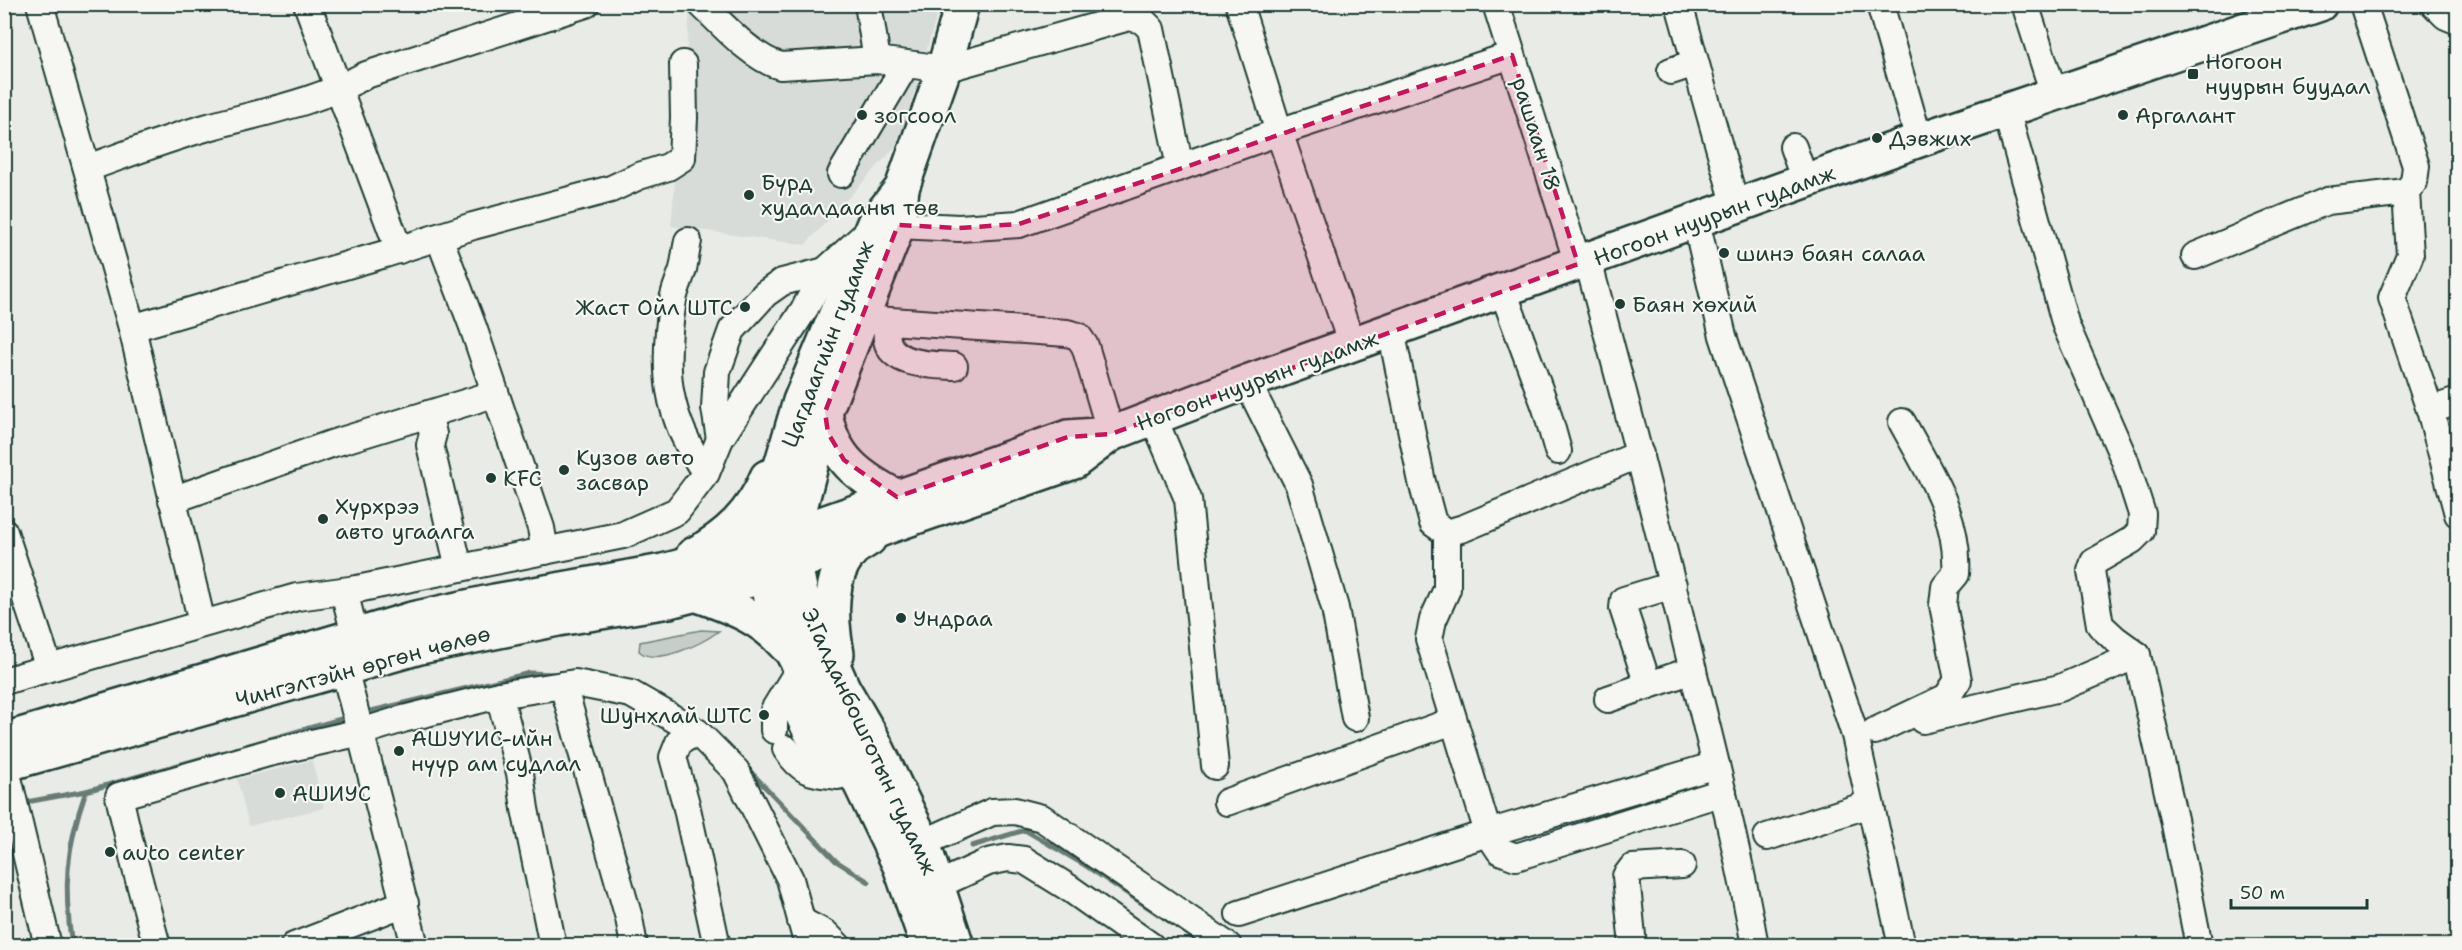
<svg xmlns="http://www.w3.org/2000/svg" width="2462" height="950" font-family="'Shantell Sans',sans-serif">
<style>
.built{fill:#d8dcd8}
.green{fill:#c7cec9;stroke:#73867e;stroke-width:1.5}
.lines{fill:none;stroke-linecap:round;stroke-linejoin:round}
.stream{stroke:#687c75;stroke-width:5}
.minor-casing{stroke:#1f3d34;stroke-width:30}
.major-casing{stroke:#1f3d34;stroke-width:38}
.minor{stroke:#f6f6f2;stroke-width:26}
.major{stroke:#f6f6f2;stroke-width:33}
.marked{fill:#c2185b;fill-opacity:0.2;stroke:#c2185b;stroke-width:4.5;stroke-dasharray:12 8;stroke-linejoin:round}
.poi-dot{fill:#1f3d34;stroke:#f6f6f2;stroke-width:2}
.labels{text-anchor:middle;stroke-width:4.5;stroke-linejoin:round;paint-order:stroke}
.poi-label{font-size:22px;fill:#1f3d34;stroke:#f6f6f2;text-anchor:start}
.street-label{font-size:22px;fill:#1f3d34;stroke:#f6f6f2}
</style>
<rect width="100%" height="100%" fill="#e9ebe7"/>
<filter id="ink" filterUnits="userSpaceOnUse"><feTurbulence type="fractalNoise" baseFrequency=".0167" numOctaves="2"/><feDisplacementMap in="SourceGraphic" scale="12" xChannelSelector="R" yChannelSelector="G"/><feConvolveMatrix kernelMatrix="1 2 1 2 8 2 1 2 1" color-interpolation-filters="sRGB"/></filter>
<g filter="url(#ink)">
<g class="built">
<path d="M 694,5 L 940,5 L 899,143 L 805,245 L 671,226 L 690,10 Z"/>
<path d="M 312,760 L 324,808 L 249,826 L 237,779 Z"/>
</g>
<path class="green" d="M 701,630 L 719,631 C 703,643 656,667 639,651 L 640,642 Z"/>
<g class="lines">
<g class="stream">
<path d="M 363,713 L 530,673 L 556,674"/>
<path d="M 747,768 L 836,861 L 869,882"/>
<path d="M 21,803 L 86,791 L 348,717"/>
<path d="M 972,846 L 1025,830 L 1083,864 L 1197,940"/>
<path d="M 72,946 C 63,888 66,847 86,791"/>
</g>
<g class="minor-casing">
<g id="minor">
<path d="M 40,4 L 132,328 L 202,623"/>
<path d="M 307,4 L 399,250"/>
<path d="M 701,4 C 721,23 754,60 781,66 L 877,60 L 944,69 L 1129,17 L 1142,20 L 1151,29 L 1180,167"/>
<path d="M 868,4 L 877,60"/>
<path d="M 1239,4 L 1279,132 L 1352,345"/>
<path d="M 1496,4 L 1578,264"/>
<path d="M 1679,4 L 1736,207"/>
<path d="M 1880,4 L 1919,140"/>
<path d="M 2025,4 L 2054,94"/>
<path d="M 2363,4 L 2416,166 L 2414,182 L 2406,192 L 2410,255 L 2392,298 L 2430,410 L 2458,514"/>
<path d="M 2434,4 L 2446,16 L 2458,21"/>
<path d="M 1671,71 L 1695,63"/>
<path d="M 2006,110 L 2066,326 L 2125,461 L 2142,514 L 2141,531 L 2132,540 L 2094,562 L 2091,571 L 2100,625 L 2115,639 L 2137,655 L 2174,819 L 2199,946"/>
<path d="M 1793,147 L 1805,181"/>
<path d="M 88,168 C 127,154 166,139 205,128 C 264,111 310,105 366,75 L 586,4"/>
<path d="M 841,174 L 906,64"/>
<path d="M 1696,221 L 1723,336 L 1855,735 L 1902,946"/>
<path d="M 898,225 L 959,228 L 1019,224 L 1279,132 L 1512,55"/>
<path d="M 439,237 L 473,327 L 541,528 L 545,551"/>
<path d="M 688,241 C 686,250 685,260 683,269 C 680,279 675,289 673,300 C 662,367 665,416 706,473"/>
<path d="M 2195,256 L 2327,201 L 2406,192"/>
<path d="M 1588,261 C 1625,398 1661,536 1694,675 C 1716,765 1739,854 1755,946"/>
<path d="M 1503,291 L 1546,408 L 1558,451"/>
<path d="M 861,319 L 1067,333 L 1078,336 L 1085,346 L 1111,434"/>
<path d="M 888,321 C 888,327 886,335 887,340 C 892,366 935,365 954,366"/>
<path d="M 132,328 L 385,254 L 473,226 L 611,189 L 639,176 L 668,167 L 682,158 L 684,118 L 683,64"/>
<path d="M 1391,330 L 1422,482 L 1433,523 L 1447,533 L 1464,528 L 1640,454"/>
<path d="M 1247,382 L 1299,485 L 1335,608 L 1355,718"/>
<path d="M 2430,410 L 2458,401"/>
<path d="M 428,414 L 433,434 L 430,445 L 459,568"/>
<path d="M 1154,419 L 1188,499 L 1215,766"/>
<path d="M 720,439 L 715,408 L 717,372 L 732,330 L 765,294 L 782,282 L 825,271"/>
<path d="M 172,500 L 331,444 L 494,394"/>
<path d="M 4,532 L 49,668"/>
<path d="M 1447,533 L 1447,589 L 1433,620 L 1429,639 L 1488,833 L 1716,765"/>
<path d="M 344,591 L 355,635"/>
<path d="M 344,668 L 415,946"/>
<path d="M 4,681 L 297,597 L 357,589 L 623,535 L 677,511 L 706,473 L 720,439 L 805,308 L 825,271 L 869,231"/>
<path d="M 563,685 L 575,683 L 631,694 L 697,732"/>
<path d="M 1648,685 L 1623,608 L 1624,600 L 1673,585"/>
<path d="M 787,691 L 827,774"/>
<path d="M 499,695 L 520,773 L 525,809 L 553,946"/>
<path d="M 1608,699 L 1693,670"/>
<path d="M 1923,720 L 2060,688 L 2137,655"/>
<path d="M 774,730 L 774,710 L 793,679"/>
<path d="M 1875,731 L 1947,697 L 1958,680 L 1943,605 L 1945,587 L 1956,574 C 1960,517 1928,470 1902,422"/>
<path d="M 786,749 C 802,773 811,773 838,776"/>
<path d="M 5,765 L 48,946"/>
<path d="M 1227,802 L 1453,721"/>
<path d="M 1767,837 L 1870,804"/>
<path d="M 923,843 L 992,812 L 1015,811 L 1042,818 L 1228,946"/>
<path d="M 938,885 L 988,862 L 1008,858 L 1024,860 L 1069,888 L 1151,946"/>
<path d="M 1239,914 L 1488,833 L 1500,851 L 1516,857 L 1723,792"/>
<path d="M 801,921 L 826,934 L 838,946"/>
<path d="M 157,946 L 135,865 L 119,796 L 268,753 L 361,732 L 403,719 L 499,695 L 563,685 L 629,918 L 634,946"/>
<path d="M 294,946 L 405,903"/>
<path d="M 717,946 L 686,804 L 673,757 L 679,742 L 697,732 L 736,771 L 790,879 L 808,946"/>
<path d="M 1633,946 L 1626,876 L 1632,868 L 1682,865"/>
</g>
</g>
<g class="major-casing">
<g id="major">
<path d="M 902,188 L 874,223 L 800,401 L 777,479 L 761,545 L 770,598 L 793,654 L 845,752 L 900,866 L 928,946"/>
<path d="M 825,412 C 832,458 859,477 897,497"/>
<path d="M 693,555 C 728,536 752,513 767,477"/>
<path d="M 698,595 C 732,607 762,618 786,646"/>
<path d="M 837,654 C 831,622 827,580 850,553 C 854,547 863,543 869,539"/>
<path d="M 4,740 L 412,619 L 495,601 L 663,571 L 761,545 L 1068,437 L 1111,434 L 1247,382 L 1919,140 L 2320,4"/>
<path d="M 4,765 L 420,647 L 558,619 L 669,601 L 766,576 L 887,527 L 1074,462 L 1111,434"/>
<path d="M 957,946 L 923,843 L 872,738 L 843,688 L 801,594 L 795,564 L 793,535 L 825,412 L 898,225 L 902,188 L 944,69 L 962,4"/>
</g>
</g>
<use href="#minor" class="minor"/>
<use href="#major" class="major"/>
</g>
</g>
<path class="marked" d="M 1512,55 L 1578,264 L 1111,434 L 1068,437 L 897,497 L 844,460 L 828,433 L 825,412 L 898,225 L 959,228 L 1019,224 Z"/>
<g class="poi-dot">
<rect x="2187" y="68" width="12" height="12" rx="3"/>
<circle cx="862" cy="115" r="6"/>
<circle cx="2123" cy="115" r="6"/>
<circle cx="1877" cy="138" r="6"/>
<circle cx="749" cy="195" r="6"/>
<circle cx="1724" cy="253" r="6"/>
<circle cx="1620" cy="304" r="6"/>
<circle cx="745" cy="307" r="6"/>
<circle cx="564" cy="470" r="6"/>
<circle cx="491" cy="478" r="6"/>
<circle cx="323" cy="519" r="6"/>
<circle cx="901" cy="618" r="6"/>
<circle cx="764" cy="715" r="6"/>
<circle cx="399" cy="751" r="6"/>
<circle cx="280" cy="793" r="6"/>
<circle cx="110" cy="852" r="6"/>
</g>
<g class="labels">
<g class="poi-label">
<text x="2205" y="69">Ногоон<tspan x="2205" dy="25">нуурын буудал</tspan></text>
<text x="874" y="123">зогсоол</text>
<text x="2135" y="123">Аргалант</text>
<text x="1889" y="146">Дэвжих</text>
<text x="761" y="190">Бүрд<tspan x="761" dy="25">худалдааны төв</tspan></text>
<text x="1736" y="261">шинэ баян салаа</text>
<text x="1632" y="312">Баян хөхий</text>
<text x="733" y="315" text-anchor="end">Жаст Ойл ШТС</text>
<text x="576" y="465">Кузов авто<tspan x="576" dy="25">засвар</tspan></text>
<text x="503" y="486">KFC</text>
<text x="335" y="514">Хүрхрээ<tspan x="335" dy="25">авто угаалга</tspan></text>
<text x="913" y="626">Ундраа</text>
<text x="752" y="723" text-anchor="end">Шунхлай ШТС</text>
<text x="411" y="746">АШУҮИС-ийн<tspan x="411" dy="25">нүүр ам судлал</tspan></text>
<text x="292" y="801">АШИУС</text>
<text x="122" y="860">auto center</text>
</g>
<g class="street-label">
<text transform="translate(1537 134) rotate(73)" y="8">рашаан 18</text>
<text transform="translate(1714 215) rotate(-20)" y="8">Ногоон нуурын гудамж</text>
<text transform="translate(827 344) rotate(-69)" y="8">Цагдаагийн гудамж</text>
<text transform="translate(1257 380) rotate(-20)" y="8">Ногоон нуурын гудамж</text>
<text transform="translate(363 666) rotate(-15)" y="8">Чингэлтэйн өргөн чөлөө</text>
<text transform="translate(870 741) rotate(65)" y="8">Э.Галданбошготын гудамж</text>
</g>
</g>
<rect width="2462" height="950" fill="none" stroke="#f6f6f2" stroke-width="24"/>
<rect x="12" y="12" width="2438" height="926" fill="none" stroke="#1f3d34" stroke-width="2" filter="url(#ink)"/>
<path d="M2231 899v9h136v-9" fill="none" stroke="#1f3d34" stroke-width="3"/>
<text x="2240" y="899" font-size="18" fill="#1f3d34" stroke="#f6f6f2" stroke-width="4.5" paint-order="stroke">50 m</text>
</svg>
